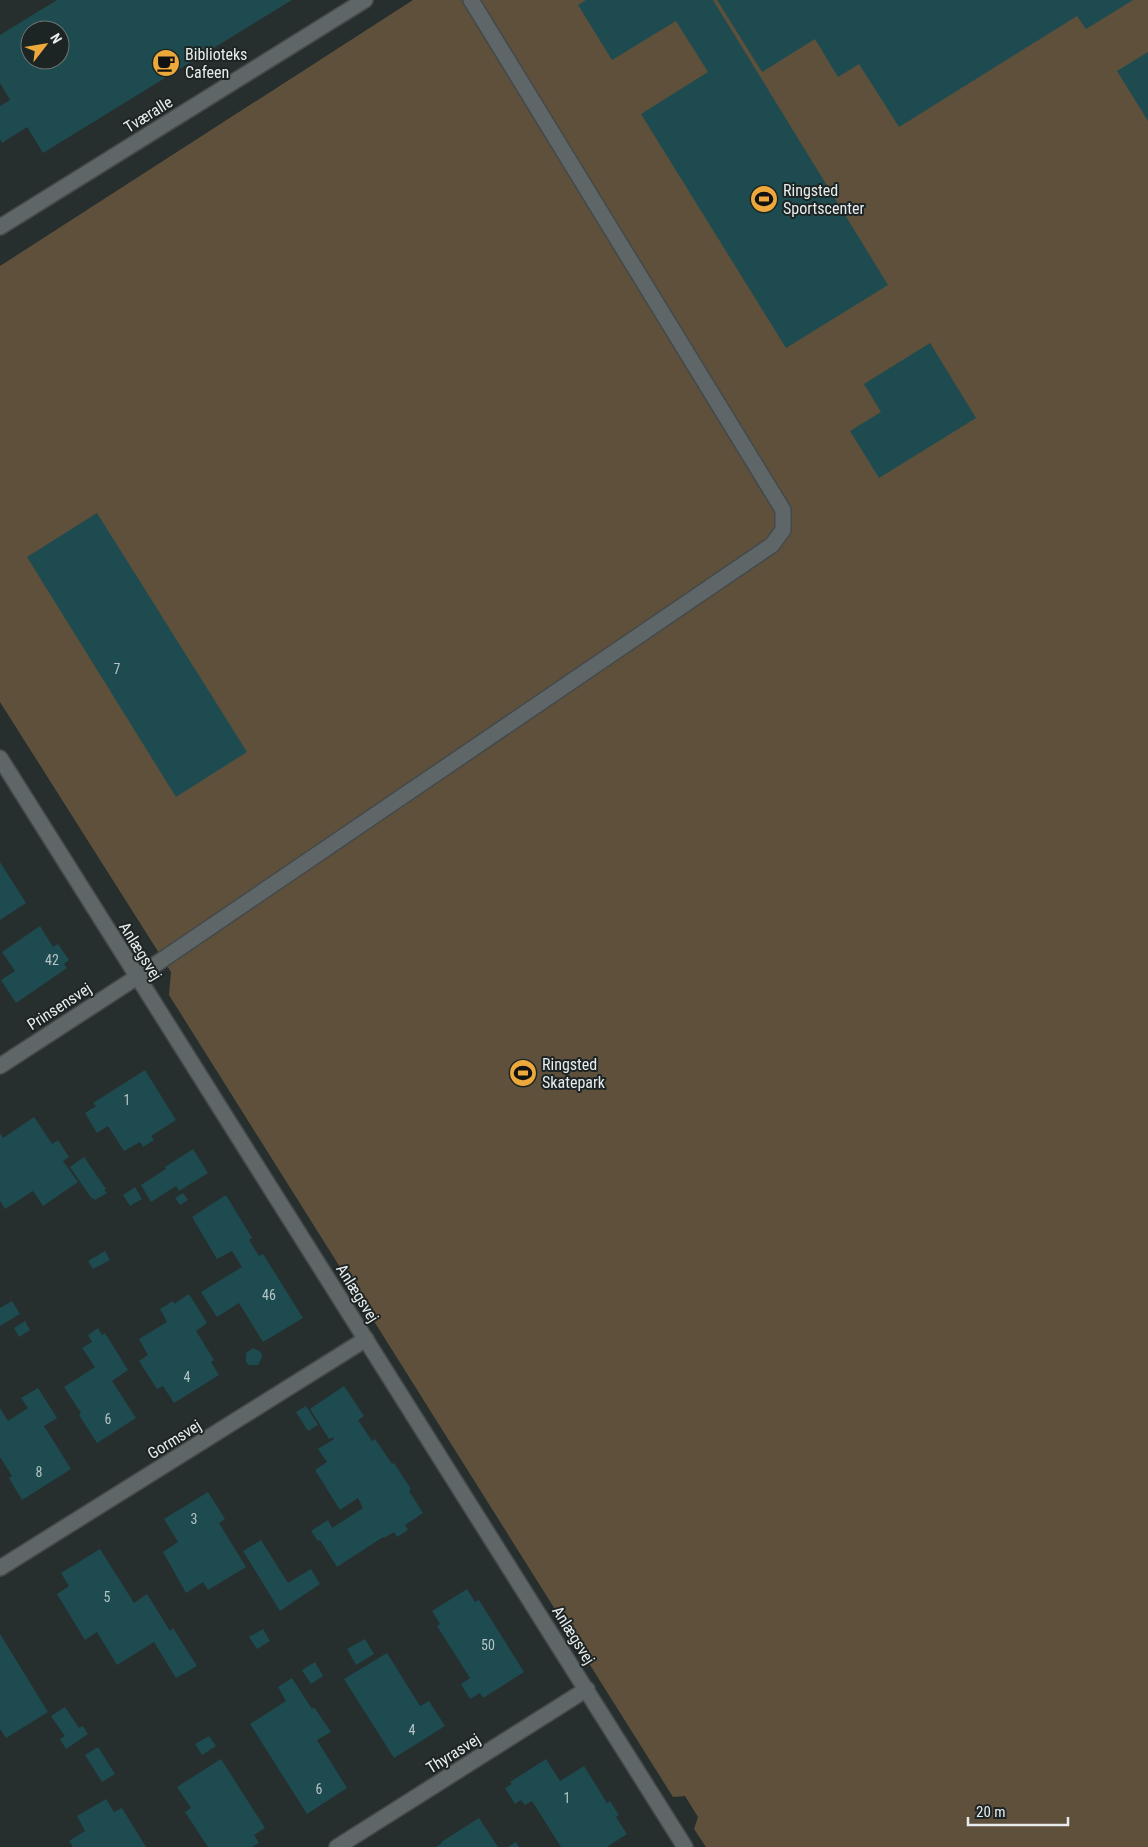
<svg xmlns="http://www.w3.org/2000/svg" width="1148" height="1847" font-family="'Roboto Condensed',sans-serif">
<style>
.green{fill:#5f503c}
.building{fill:#1d4b4f;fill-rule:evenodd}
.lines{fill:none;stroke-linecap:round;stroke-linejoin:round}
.service-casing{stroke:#44494a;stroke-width:18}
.minor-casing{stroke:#44494a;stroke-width:18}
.service{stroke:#5f6667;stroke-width:15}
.minor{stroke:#5f6667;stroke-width:15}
.labels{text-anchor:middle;stroke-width:4;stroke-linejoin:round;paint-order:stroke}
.number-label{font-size:14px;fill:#b5c4c6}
.poi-label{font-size:16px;fill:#e8eced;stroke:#1d2424;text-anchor:start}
.street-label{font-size:16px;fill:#e8eced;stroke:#1d2424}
</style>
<rect width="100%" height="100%" fill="#272e2e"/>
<path class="green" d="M 413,0 L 1148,0 L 1148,1847 L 706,1847 L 694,1829 L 698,1817 L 685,1796 L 673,1797 L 169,995 L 171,972 L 0,702 L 0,266 Z"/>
<g class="building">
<path d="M 57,0 L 292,0 L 43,153 L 27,127 L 2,143 L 0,139 L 0,106 L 10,100 L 0,83 L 0,35 ZM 30,30 L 60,30 L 60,60 L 30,60 Z"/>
<path d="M 586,0 L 713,0 L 888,285 L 786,348 L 641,114 L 708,72 L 676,21 L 612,60 L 578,5 Z"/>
<path d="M 717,0 L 1133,0 L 1086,29 L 1077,16 L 899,127 L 859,64 L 838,77 L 815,39 L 762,72 Z"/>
<path d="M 1148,52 L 1148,121 L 1117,71 Z"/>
<path d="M 930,343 L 976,418 L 879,478 L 850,431 L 881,412 L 864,384 Z"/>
<path d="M 97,513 L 247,752 L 176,797 L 27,557 Z"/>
<path d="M 0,862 L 26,903 L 0,920 Z"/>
<path d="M 40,926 L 53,947 L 58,944 L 69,960 L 64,964 L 67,968 L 16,1003 L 1,980 L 15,971 L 2,952 Z"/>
<path d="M 145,1070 L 176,1120 L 151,1136 L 154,1140 L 143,1147 L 140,1142 L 124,1151 L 108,1126 L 97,1133 L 85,1113 L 96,1106 L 93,1103 Z"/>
<path d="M 34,1117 L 52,1144 L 58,1140 L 69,1157 L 63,1161 L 78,1182 L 43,1206 L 33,1191 L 5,1209 L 0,1201 L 0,1133 L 3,1138 Z"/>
<path d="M 193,1149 L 208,1173 L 179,1191 L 176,1186 L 151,1202 L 141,1185 L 166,1169 L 165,1167 Z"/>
<path d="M 84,1157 L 106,1189 L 104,1190 L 107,1193 L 95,1200 L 93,1198 L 92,1199 L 70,1167 Z"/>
<path d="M 135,1187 L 142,1199 L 130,1206 L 123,1195 Z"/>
<path d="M 183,1193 L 188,1200 L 180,1205 L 175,1198 Z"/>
<path d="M 226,1195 L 252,1238 L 249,1240 L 259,1256 L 263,1254 L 303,1318 L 263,1342 L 239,1303 L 217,1317 L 201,1292 L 242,1267 L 232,1251 L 217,1259 L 192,1217 Z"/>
<path d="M 105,1251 L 110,1260 L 93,1269 L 88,1261 Z"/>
<path d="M 189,1294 L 207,1323 L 196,1331 L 214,1360 L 211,1362 L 219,1375 L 174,1403 L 163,1386 L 157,1389 L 139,1361 L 148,1355 L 139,1339 L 167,1322 L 160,1309 L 173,1301 L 174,1304 Z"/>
<path d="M 12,1301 L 20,1314 L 0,1326 L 0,1308 Z"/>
<path d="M 25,1321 L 30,1330 L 19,1337 L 14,1328 Z"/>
<path d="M 98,1328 L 102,1335 L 105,1333 L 128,1370 L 112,1381 L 136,1418 L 97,1443 L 79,1415 L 81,1413 L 64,1387 L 95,1367 L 82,1348 L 92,1342 L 88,1335 Z"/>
<path d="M 253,1348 L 261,1352 L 262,1357 L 258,1365 L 249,1365 L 246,1362 L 246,1353 Z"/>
<path d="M 344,1386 L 364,1416 L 358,1420 L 372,1441 L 375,1439 L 392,1464 L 394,1463 L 411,1489 L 409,1491 L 423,1513 L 405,1525 L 408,1530 L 397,1537 L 394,1532 L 384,1538 L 383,1537 L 337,1567 L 320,1540 L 318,1541 L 311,1531 L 328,1520 L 332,1528 L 363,1508 L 358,1498 L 340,1510 L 315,1470 L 327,1462 L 318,1449 L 334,1439 L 333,1437 L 329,1439 L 310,1409 Z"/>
<path d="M 38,1388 L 57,1418 L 44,1426 L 71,1469 L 22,1500 L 9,1478 L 12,1476 L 0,1457 L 0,1408 L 8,1421 L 28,1408 L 21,1398 Z"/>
<path d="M 306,1406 L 318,1425 L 308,1431 L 296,1412 Z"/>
<path d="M 208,1492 L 225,1519 L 219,1523 L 246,1567 L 208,1590 L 203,1582 L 186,1593 L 163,1552 L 178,1542 L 164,1519 Z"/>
<path d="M 261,1540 L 288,1583 L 311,1569 L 320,1584 L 280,1611 L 243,1551 Z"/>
<path d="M 100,1549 L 134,1603 L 147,1594 L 170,1631 L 173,1628 L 197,1666 L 176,1678 L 154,1642 L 117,1665 L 97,1632 L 85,1640 L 57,1594 L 69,1586 L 61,1573 Z"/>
<path d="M 467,1589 L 475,1602 L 479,1600 L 524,1672 L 483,1698 L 480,1693 L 470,1699 L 461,1684 L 470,1678 L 437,1626 L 440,1624 L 432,1611 Z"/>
<path d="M 263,1629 L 270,1641 L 257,1649 L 249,1637 Z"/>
<path d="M 0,1634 L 48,1712 L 6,1738 L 0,1729 Z"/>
<path d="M 365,1639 L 374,1654 L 356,1665 L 347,1649 Z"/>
<path d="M 387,1653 L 420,1706 L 429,1701 L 445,1726 L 394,1758 L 344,1679 Z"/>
<path d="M 315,1662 L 323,1676 L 311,1684 L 302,1670 Z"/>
<path d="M 292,1678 L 312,1709 L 314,1707 L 331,1732 L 317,1740 L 347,1788 L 307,1814 L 250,1724 L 286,1701 L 278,1687 Z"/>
<path d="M 65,1707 L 79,1728 L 83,1726 L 88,1734 L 66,1749 L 60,1739 L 65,1736 L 51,1716 Z"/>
<path d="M 209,1736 L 216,1746 L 202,1755 L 195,1744 Z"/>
<path d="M 98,1747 L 115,1774 L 102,1782 L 85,1755 Z"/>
<path d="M 221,1759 L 265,1828 L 254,1835 L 259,1843 L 252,1847 L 208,1847 L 185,1812 L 191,1808 L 177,1787 Z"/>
<path d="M 546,1759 L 560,1781 L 584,1766 L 607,1803 L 610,1801 L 619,1815 L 616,1817 L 627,1834 L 607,1847 L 561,1847 L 532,1801 L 525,1805 L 521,1800 L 515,1804 L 505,1788 L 512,1784 L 510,1782 Z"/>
<path d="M 106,1799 L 114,1812 L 122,1808 L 146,1847 L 73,1847 L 69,1841 L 85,1831 L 77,1816 Z"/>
<path d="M 479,1818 L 498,1847 L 436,1847 L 442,1843 L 441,1842 Z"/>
<path d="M 516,1842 L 519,1847 L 508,1847 Z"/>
</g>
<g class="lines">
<g class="service-casing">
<path id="service" d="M 137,977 L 772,545 L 783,530 L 783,510 L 471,0"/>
</g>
<g class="minor-casing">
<g id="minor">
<path d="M 0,227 L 365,0"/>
<path d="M 0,758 L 685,1847"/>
<path d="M 0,1066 L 137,977"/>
<path d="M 0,1568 L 366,1339"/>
<path d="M 337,1847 L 587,1689"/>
</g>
</g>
<use href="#service" class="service"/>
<use href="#minor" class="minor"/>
</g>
<defs>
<g id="cafe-disc" transform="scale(1.4375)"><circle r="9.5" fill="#eda83b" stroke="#1d2424"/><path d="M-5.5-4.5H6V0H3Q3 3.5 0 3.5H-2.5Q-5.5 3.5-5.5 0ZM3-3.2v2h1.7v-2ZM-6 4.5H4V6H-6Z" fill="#111"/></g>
<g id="stadium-disc" transform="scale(1.4375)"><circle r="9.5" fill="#eda83b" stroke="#1d2424"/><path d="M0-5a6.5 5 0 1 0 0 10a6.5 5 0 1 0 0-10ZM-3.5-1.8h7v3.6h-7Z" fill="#111"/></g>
</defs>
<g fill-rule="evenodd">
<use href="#cafe-disc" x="166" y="63"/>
<use href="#stadium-disc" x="764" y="199"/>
<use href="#stadium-disc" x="523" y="1073"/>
</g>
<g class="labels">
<g class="number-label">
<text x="117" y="674">7</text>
<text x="52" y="965">42</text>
<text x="127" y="1105">1</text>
<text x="269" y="1300">46</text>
<text x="187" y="1382">4</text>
<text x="108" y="1424">6</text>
<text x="39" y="1477">8</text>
<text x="194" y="1524">3</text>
<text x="107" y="1602">5</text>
<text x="488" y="1650">50</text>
<text x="412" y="1735">4</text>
<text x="319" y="1794">6</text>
<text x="567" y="1803">1</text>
</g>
<g class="poi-label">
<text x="185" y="60">Biblioteks<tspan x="185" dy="18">Cafeen</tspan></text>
<text x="783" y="196">Ringsted<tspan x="783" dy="18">Sportscenter</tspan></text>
<text x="542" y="1070">Ringsted<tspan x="542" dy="18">Skatepark</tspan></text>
</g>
<g class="street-label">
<text transform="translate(148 114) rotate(-32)" y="6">Tværalle</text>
<text transform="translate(141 951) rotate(58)" y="6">Anlægsvej</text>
<text transform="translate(59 1006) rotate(-33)" y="6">Prinsensvej</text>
<text transform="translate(358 1293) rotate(58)" y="6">Anlægsvej</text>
<text transform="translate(174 1439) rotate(-32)" y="6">Gormsvej</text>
<text transform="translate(574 1635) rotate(58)" y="6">Anlægsvej</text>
<text transform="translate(453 1753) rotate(-32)" y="6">Thyrasvej</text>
</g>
</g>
<g transform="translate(45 45) rotate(59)"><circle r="24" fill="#1d2424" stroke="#6e7474"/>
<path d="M0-4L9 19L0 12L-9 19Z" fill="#eda83b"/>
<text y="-8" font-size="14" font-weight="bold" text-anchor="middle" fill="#e8eced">N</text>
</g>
<path d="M968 1817v8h100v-8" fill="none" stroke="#e8eced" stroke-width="2.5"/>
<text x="976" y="1817" font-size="15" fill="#e8eced" stroke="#1d2424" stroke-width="4" paint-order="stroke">20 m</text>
</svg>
